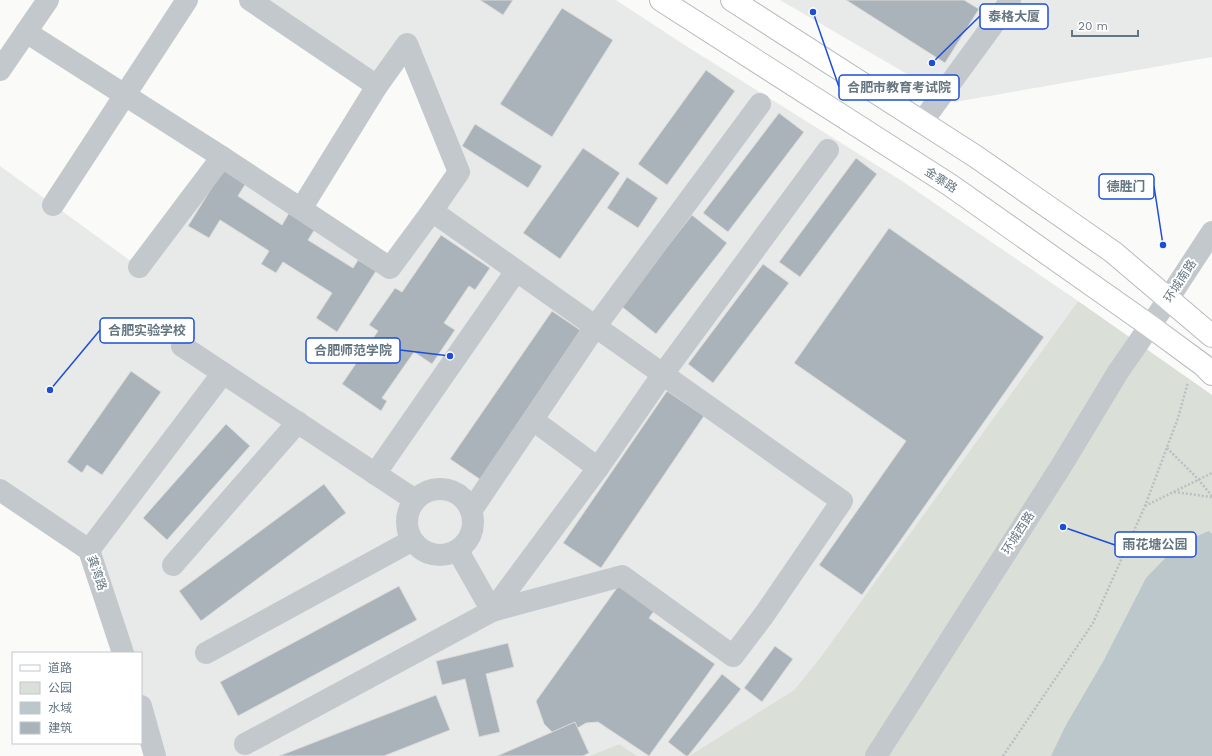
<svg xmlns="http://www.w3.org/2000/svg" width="1212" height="756" font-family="'Work Sans','Noto Sans SC',sans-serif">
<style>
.built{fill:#e8e9e9}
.green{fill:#dadfd7}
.water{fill:#bbc7cb}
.building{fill:#aab3b9;stroke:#dcdcda}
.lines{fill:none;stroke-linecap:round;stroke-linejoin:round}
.major-casing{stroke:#b5babe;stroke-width:24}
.path{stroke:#bbbfc2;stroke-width:2.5;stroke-dasharray:2 2;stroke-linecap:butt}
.minor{stroke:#c3c8cc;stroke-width:22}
.major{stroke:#fff;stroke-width:22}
.labels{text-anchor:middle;stroke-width:4;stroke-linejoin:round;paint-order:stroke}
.street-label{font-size:12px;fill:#657683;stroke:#fff}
.leader{fill:none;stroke:#1d4ed8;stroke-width:1.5}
.callout-dot{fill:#1d4ed8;stroke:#fff;stroke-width:1.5}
.callout{fill:#fff;stroke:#1d4ed8;stroke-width:1.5}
.callout-label{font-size:13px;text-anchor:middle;font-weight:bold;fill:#657683}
</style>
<rect width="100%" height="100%" fill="#fafaf8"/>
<g class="built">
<path d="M 250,0 L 616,0 L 683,44 L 902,181 L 1078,301 L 820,658 L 794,690 L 689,756 L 637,756 L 619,744 L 589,756 L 156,756 L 141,706 L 141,653 L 123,653 L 89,550 L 0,490 L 0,166 L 139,267 L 222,157 L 390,268 L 459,172 L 407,44 L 377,86 Z"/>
<path d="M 780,0 L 1212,0 L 1212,57 L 955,102 Z"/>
</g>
<g class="green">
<path d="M 1078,301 L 1212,395 L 1212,756 L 689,756 L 794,690 L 820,658 Z"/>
<path d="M 619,744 L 637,756 L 589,756 Z"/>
</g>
<path class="water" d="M 1209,531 L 1212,534 L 1212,756 L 1051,756 L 1066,725 L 1104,660 L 1146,578 L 1179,544 Z"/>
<g class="building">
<path d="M 480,0 L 513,0 L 503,15 Z"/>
<path d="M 846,0 L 964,0 L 979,9 L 945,63 Z"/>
<path d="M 562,8 L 613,40 L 552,137 L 500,104 Z"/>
<path d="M 706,70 L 735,91 L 667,185 L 638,164 Z"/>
<path d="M 779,113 L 804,132 L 728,232 L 703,213 Z"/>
<path d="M 475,124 L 542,166 L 528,188 L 462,146 Z"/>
<path d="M 583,148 L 620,173 L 560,259 L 523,233 Z"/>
<path d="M 856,158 L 877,174 L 800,277 L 779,262 Z"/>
<path d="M 224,168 L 246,183 L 238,196 L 282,225 L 289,213 L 315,229 L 308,240 L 353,268 L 358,260 L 376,271 L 337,332 L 316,318 L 332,293 L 283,262 L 276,273 L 261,264 L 269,251 L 220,220 L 209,238 L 188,226 Z"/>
<path d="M 627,177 L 658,198 L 638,228 L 607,208 Z"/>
<path d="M 692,215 L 727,243 L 656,334 L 621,306 Z"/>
<path d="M 889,228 L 1044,337 L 862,595 L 819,565 L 906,441 L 794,363 Z"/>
<path d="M 441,235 L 490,268 L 475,290 L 469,286 L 444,323 L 455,330 L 432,364 L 414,352 L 382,398 L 387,401 L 381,411 L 342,384 L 378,331 L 369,325 L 395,288 L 402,292 Z"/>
<path d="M 763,264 L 789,283 L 713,383 L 688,364 Z"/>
<path d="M 552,311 L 583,332 L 481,480 L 450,459 Z"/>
<path d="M 131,371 L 161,392 L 102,475 L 87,465 L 82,473 L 67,462 Z"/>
<path d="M 667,391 L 704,416 L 601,568 L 563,543 Z"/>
<path d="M 226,424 L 250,446 L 167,540 L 143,518 Z"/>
<path d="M 324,484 L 346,513 L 201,621 L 179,591 Z"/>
<path d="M 619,585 L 654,611 L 649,618 L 715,664 L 649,756 L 598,722 L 586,723 L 564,736 L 552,732 L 544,724 L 536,701 Z"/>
<path d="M 399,586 L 417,620 L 238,716 L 220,682 Z"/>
<path d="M 508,643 L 514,667 L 486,674 L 500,732 L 479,737 L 465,679 L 442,685 L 436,661 Z"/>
<path d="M 775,646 L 793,659 L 762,702 L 744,688 Z"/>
<path d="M 722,674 L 741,689 L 688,756 L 686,756 L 668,742 Z"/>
<path d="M 436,695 L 450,730 L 384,756 L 279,756 Z"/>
<path d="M 575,722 L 589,753 L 583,756 L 497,756 Z"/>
</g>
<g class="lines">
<g class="major-casing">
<g id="major">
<path d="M 661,0 L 950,185 L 1150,326 L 1203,365 L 1212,374"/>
<path d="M 732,0 L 975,156 L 1113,252 L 1212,336"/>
</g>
</g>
<g class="path">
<path d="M 1167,448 L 1198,479 L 1212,496"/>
<path d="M 1174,492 L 1212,497"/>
<path d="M 1145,506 L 1212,473"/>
<path d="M 1003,756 L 1093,623 L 1145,506 L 1178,418 L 1188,382"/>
</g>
<g class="minor">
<path d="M 250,0 L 377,86"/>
<path d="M 26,32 L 222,157 L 301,209"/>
<path d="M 407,44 L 459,172 L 432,211 L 390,268 L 301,209 L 377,86 Z"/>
<path d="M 0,70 L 48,0"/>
<path d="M 922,122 L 1006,7 L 1010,0"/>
<path d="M 53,205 L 187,0"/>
<path d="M 432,211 L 842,501 L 764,615 L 733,656 L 622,576 L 492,611"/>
<path d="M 139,267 L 222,157"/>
<path d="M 182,346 L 415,500"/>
<path d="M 533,420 L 598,468"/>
<path d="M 375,474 L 516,271"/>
<circle cx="440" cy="522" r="33"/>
<path d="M 0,490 L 89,550 L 123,653"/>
<path d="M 471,511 L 595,327 L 760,104"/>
<path d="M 89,550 L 223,373"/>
<path d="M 173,565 L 298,422"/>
<path d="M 492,611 L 598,468 L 663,374 L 828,150"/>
<path d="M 206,653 L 411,541"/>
<path d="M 141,706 L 155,756"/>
<path d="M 245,744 L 492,611 L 458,551"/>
<path d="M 876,756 L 1060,468 L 1118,372 L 1161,310 L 1212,232"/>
</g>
<use href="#major" class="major"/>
</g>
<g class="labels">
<g class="street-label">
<text transform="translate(941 180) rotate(33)" y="4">金寨路</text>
<text transform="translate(1180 281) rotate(-57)" y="4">环城南路</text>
<text transform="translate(1018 533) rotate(-57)" y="4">环城西路</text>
<text transform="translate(97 573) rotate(71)" y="4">龚湾路</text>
</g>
</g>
<path class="leader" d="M932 63L980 16M813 12L839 87M1163 245L1154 186M50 390L100 330M450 356L400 350M1063 527L1115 545"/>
<g class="callout-dot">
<circle cx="932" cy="63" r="4"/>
<circle cx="813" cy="12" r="4"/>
<circle cx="1163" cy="245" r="4"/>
<circle cx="50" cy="390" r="4"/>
<circle cx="450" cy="356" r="4"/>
<circle cx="1063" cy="527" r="4"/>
</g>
<g class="callout">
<rect x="980" y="4" width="68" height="25" rx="4"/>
<rect x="839" y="75" width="120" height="25" rx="4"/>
<rect x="1099" y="174" width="55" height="25" rx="4"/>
<rect x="100" y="318" width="94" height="25" rx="4"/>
<rect x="306" y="338" width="94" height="25" rx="4"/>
<rect x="1115" y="532" width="81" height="25" rx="4"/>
</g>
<g class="callout-label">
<text x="1014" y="21">泰格大厦</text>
<text x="899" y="92">合肥市教育考试院</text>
<text x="1126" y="191">德胜门</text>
<text x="147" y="335">合肥实验学校</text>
<text x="353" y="355">合肥师范学院</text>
<text x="1155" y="549">雨花塘公园</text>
</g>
<rect x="12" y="652" width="130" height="92" fill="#ffffff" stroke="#c1c8cd"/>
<rect x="20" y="665" width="20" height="6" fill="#ffffff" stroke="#c1c8cd"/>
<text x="48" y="672" font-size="12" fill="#657683">道路</text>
<rect x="20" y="682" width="20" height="12" fill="#dadfd7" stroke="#c1c8cd"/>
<text x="48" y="692" font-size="12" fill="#657683">公园</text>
<rect x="20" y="702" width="20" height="12" fill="#bbc7cb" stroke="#c1c8cd"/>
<text x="48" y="712" font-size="12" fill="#657683">水域</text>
<rect x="20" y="722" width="20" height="12" fill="#aab3b9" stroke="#c1c8cd"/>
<text x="48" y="732" font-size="12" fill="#657683">建筑</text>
<path d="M1072 30v6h66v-6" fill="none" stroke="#657683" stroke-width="2"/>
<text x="1078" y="30" font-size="12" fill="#657683" stroke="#ffffff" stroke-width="3" paint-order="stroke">20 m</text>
</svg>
